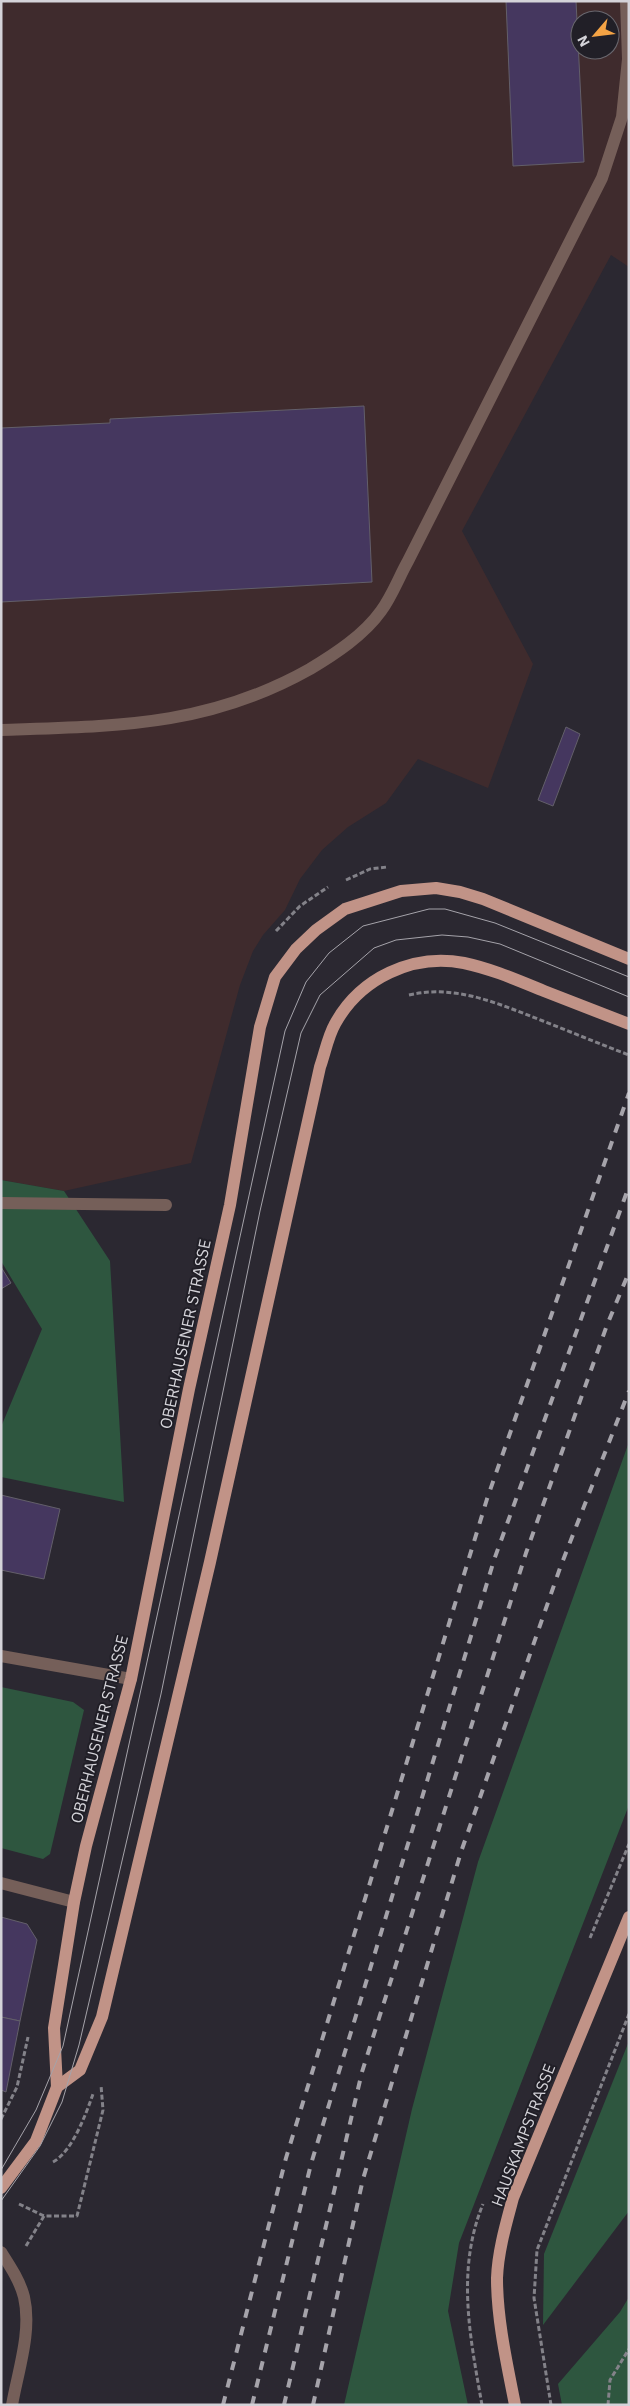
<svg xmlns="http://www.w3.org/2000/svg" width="630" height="2406" font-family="'IBM Plex Sans',sans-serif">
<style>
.industrial{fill:#3f2b2d;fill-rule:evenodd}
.green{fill:#2e563f}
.building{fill:#45375f;stroke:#635f6a}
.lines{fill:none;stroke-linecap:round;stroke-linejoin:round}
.path{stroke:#838289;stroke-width:3;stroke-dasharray:5 2.5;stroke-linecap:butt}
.minor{stroke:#755f59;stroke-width:12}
.major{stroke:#c19387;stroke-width:12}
.tram{stroke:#a5a3aa;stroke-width:1}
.rail{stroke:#a5a3aa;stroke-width:4;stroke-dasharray:9 9;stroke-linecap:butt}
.labels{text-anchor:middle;stroke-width:4;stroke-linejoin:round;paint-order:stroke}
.street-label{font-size:16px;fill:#d4d3d9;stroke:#211f27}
</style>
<rect width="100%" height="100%" fill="#2b2831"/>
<path class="industrial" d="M 1,1 L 629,1 L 629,267 L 611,255 L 462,531 L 533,664 L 488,788 L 418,759 L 386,803 L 348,827 L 322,850 L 300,879 L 285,910 L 263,935 L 253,951 L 240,985 L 191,1163 L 64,1191 L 1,1180 ZM 580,20 L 610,20 L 610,50 L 580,50 Z"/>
<g class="green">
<path d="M 1,1180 L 64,1191 L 110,1261 L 124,1502 L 1,1477 L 1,1427 L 42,1329 L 1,1261 Z"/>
<path d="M 629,1442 L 629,1805 L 459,2243 L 448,2311 L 468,2405 L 344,2405 L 412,2109 L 478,1862 Z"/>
<path d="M 1,1687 L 73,1702 L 84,1710 L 50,1854 L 43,1859 L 1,1848 Z"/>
<path d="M 629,2041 L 629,2211 L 543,2325 L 544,2254 Z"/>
<path d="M 629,2297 L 628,2405 L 562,2405 L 558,2384 L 620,2312 Z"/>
</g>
<g class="building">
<path d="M 506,1 L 576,1 L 584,162 L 513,166 Z"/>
<path d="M 364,406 L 372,582 L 1,602 L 1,428 L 110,423 L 110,419 Z"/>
<path d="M 566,727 L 580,734 L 553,806 L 538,800 Z"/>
<path d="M 1,1267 L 11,1283 L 1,1289 Z"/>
<path d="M 1,1495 L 60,1509 L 44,1579 L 1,1570 Z"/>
<path d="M 1,1917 L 27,1924 L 37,1940 L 20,2021 L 1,2017 Z"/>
<path d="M 1,2017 L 20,2021 L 6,2092 L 1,2090 Z"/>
</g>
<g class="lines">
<g class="path">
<path d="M 346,880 L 370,869 L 387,867"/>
<path d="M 276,931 L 300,906 L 328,887"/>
<path d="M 409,995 C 456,984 499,1004 543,1021 C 571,1032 600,1044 629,1055"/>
<path d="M 590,1938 L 629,1844"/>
<path d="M 1,2119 L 17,2087 L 28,2037"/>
<path d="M 53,2162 C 72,2152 86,2114 93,2094"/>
<path d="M 19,2204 L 44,2216"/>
<path d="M 26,2246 L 44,2216 L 77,2216 L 103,2110 L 101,2085"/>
<path d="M 482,2405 C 470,2337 456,2270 483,2204"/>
<path d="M 551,2405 L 534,2298 L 537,2250 L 629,2014"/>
<path d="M 608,2405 L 610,2380 L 629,2349"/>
</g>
<g class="minor">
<path d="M 1,730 C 116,726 207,727 310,669 C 335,654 364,635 381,611 C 392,596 399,577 408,561 L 602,178 L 622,117 L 628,59 L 626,1"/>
<path d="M 1,1203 L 166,1205"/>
<path d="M 1,1656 L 131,1679"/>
<path d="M 1,1883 L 74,1902"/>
<path d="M 1,2252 C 10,2266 20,2281 24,2297 C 32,2331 18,2371 12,2405"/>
</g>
<g class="major">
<path d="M 57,2087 L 80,2070 L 102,2017 L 210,1562 L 320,1067 C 325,1053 328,1036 335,1024 C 360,978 413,953 464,963 C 492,969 517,980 544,991 C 572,1002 600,1013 629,1024"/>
<path d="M 1,2188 L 36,2141 L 57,2087 L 54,2028 L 74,1902 L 86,1846 L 131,1679 L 189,1389 L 230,1205 L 260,1027 L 275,977 L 296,949 L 316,930 L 345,909 L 401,891 L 436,888 L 460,892 L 483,899 L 629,959"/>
<path d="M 515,2405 C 507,2364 497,2320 497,2278 C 498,2251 506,2224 513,2198 L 629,1917"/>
</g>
<g class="tram">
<path d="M 1,2170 L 36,2110 L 63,2046 L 285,1031 L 306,982 L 329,953 L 363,926 L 429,909 L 445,909 L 495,923 L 629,977"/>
<path d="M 1,2201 L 40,2146 L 62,2102 L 79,2045 L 161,1694 L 260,1211 L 301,1033 L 320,995 L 374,948 L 396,940 L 442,935 L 468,937 L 500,944 L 629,997"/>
</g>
<g class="rail">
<path d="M 223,2405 L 286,2158 L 487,1499 L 629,1093"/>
<path d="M 252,2405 L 311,2164 L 494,1560 L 629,1186"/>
<path d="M 284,2405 L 362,2072 L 526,1553 L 607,1325 L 629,1272"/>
<path d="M 313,2405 L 363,2179 L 461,1852 L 560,1568 L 629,1391"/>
</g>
</g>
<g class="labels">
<g class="street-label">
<text transform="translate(185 1334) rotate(-78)" y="6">OBERHAUSENER STRASSE</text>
<text transform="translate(99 1729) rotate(-76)" y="6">OBERHAUSENER STRASSE</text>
<text transform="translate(523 2135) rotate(-69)" y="6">HAUSKAMPSTRASSE</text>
</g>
</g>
<rect width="630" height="2406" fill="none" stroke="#d4d3d9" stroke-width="5"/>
<g transform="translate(595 35) rotate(242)"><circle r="24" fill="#211f27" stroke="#69676e"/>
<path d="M0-4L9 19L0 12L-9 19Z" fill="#f4a345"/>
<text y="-8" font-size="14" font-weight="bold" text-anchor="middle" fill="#d4d3d9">N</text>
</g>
</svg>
